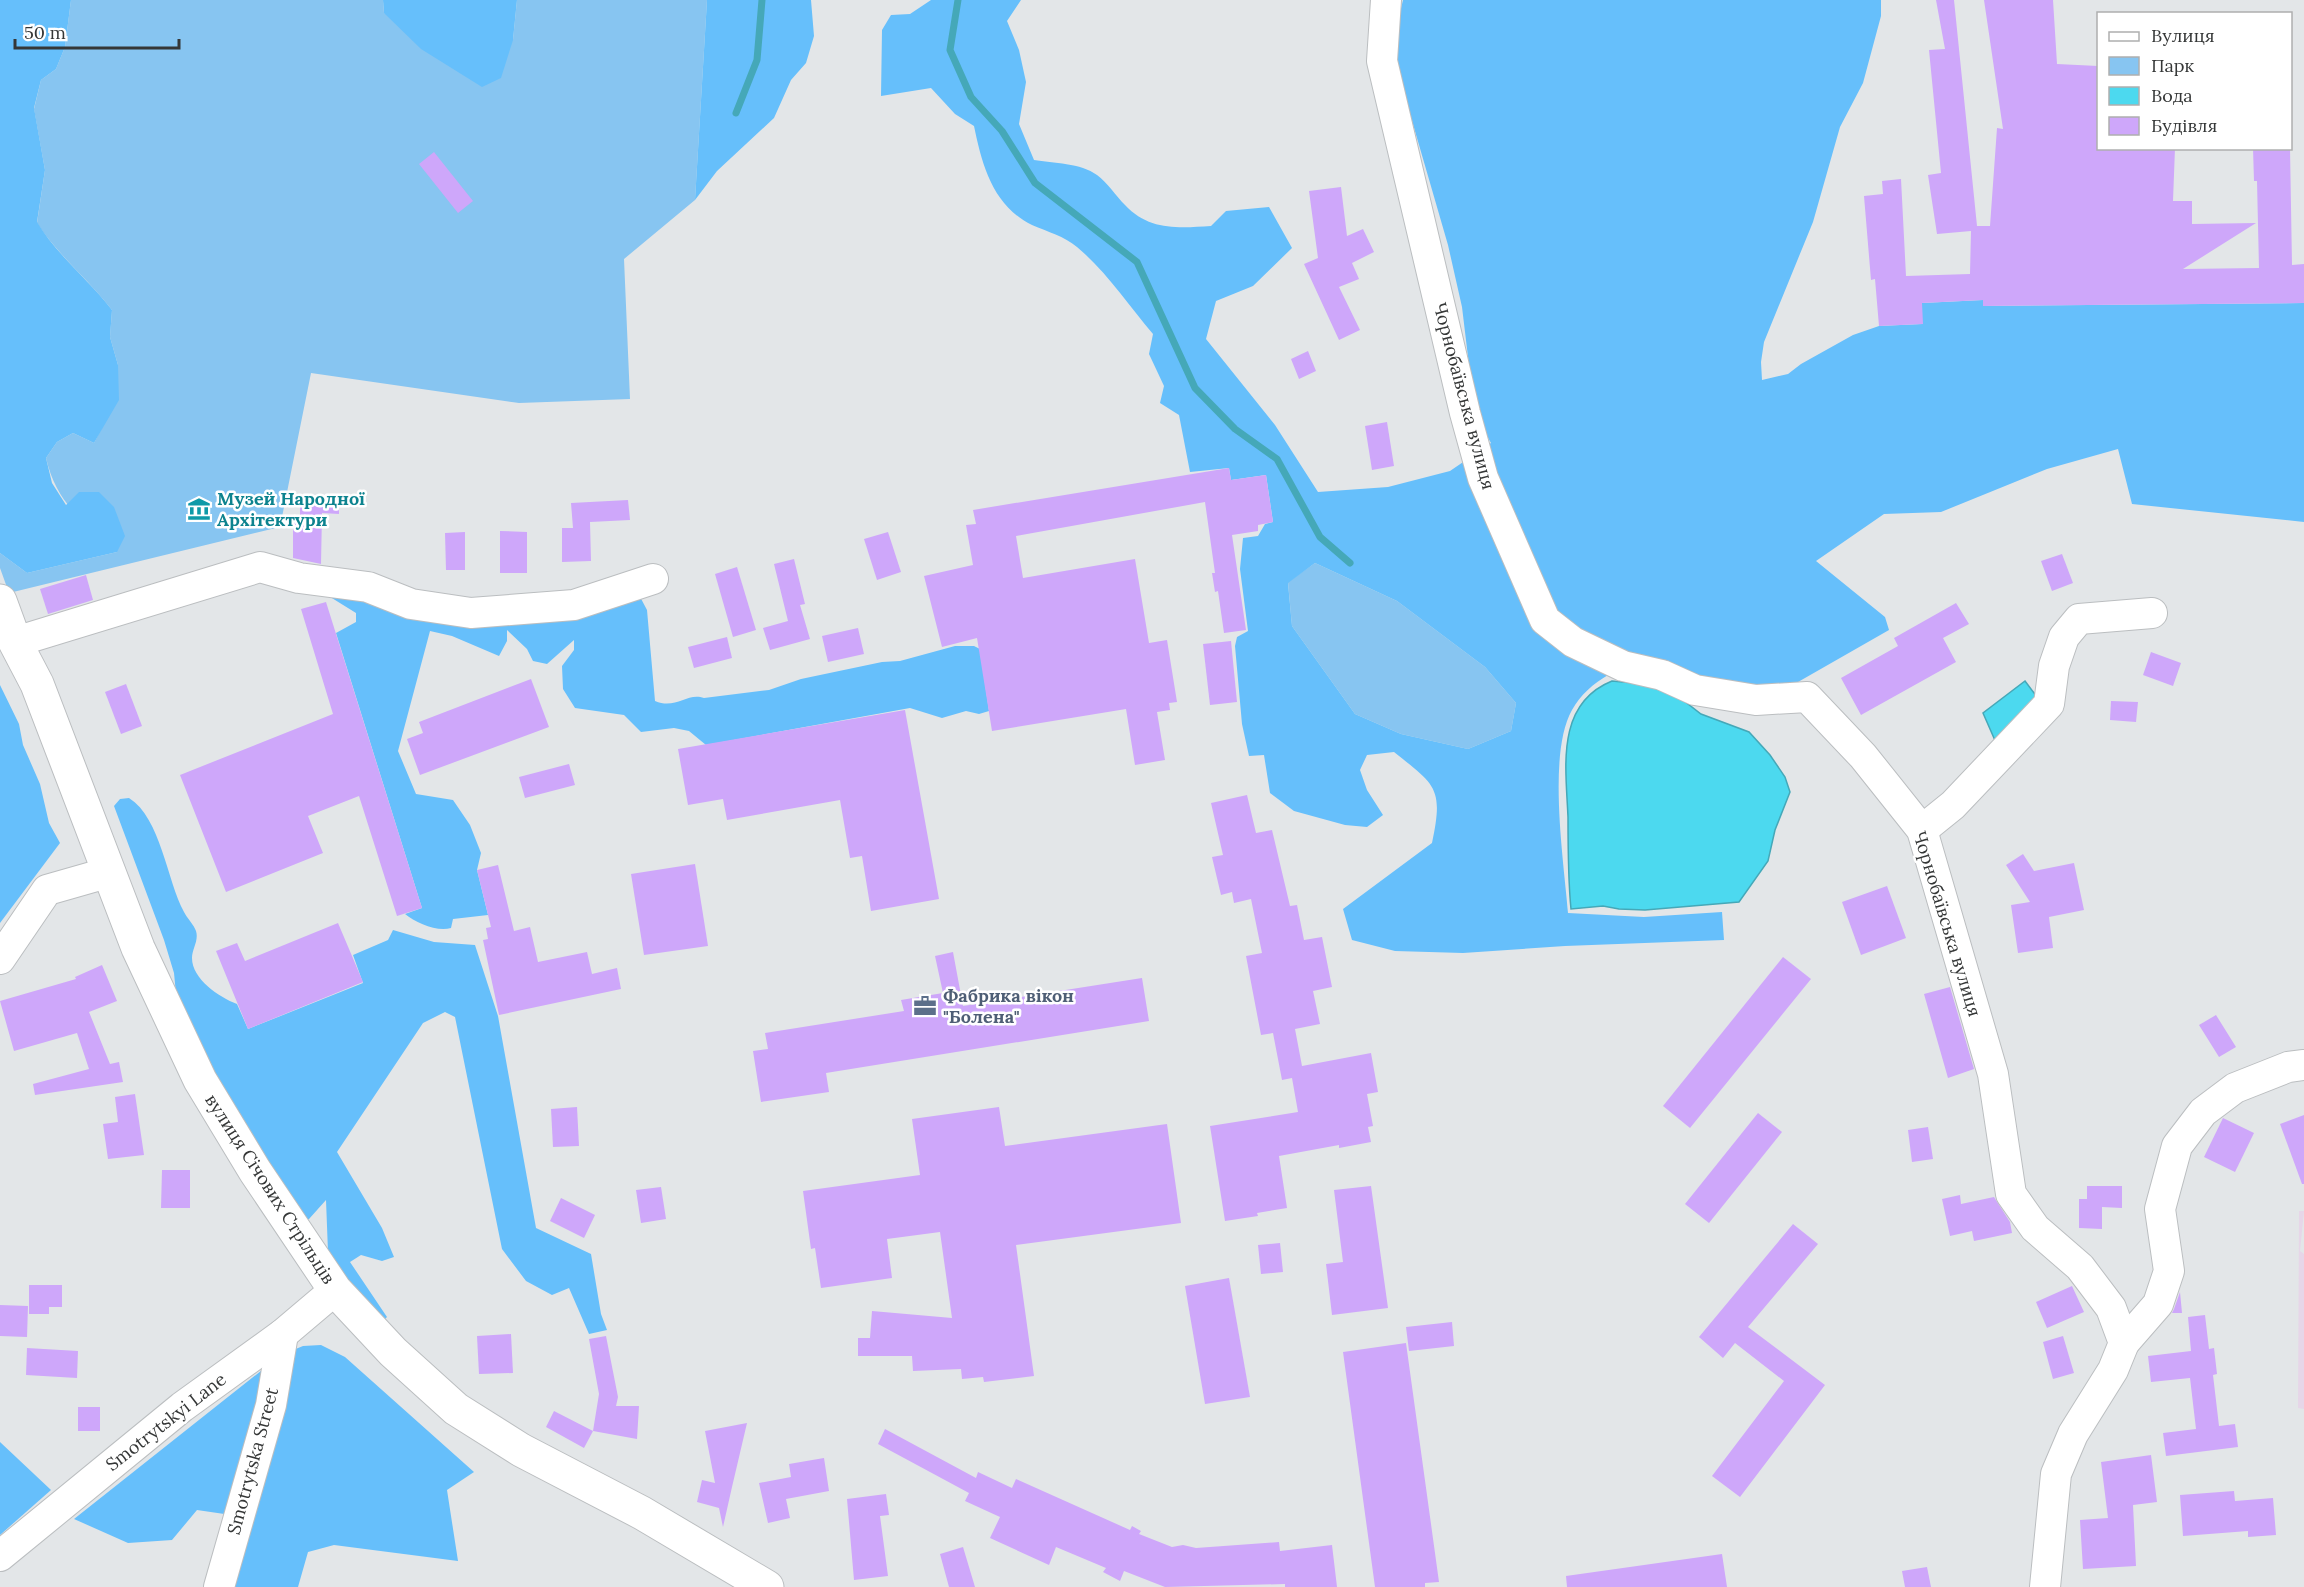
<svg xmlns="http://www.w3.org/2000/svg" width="2304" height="1587" font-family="Lora,serif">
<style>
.medical{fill:#e6d6e8}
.green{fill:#87c5f1}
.forest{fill:#66bffb;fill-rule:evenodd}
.water{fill:#4cd9ef;stroke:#45a8b8;stroke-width:1.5}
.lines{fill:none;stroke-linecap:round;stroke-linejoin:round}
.stream{stroke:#45a8b8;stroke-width:7}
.building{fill:#cea7fa}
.minor-casing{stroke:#bbbec0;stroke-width:32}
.major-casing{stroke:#bbbec0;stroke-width:35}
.minor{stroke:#fff;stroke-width:30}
.major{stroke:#fff;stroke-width:33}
.labels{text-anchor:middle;stroke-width:5;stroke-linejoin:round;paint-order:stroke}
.street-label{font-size:18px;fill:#353737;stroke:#fff}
.culture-label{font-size:18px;font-weight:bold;fill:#0d838f;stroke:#fff;text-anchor:start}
.service-label{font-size:18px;font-weight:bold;fill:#4e5e75;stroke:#fff;text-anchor:start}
</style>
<rect width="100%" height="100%" fill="#e3e6e8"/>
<path class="medical" d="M 2299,1211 L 2304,1211 L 2300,1251 L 2304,1254 L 2304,1409 L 2298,1408 Z"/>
<g class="green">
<path d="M 71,0 L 383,0 L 384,13 L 513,40 L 517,0 L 707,0 L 695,200 L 624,259 L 630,399 L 519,403 L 311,373 L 280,527 L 9,593 L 0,568 L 0,553 L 27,573 L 117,552 C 83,520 57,505 46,458 L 57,442 L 73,433 L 94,443 L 103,426 L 118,365 L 110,337 L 112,310 C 88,279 58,255 37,223 L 45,170 L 34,109 L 41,80 L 56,69 L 65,47 Z"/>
<path d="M 1315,563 L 1397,601 L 1485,667 L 1516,703 L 1511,731 L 1468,749 L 1401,734 L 1355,714 L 1292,626 L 1288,582 Z"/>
</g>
<g class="forest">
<path d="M 0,0 L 71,0 L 65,47 L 56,69 L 41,80 L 34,108 L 45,170 L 37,222 C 57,255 88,279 112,310 L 110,337 L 118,365 L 119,400 L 94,443 L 73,433 L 57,442 L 46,458 L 52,483 L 66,505 L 79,492 L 99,492 L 114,507 L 125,536 L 117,552 L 27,573 L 0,553 Z"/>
<path d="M 383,0 L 517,0 L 513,40 L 501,78 L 482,87 L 421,49 L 384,13 Z"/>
<path d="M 707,0 L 811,0 L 814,36 L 806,63 L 791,80 L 774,118 L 717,171 L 695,200 Z"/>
<path d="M 931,0 L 1021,0 L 1007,21 L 1019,50 L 1026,82 L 1019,124 L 1034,160 C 1053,163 1081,163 1097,175 C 1107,182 1116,196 1125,205 C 1149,231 1179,228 1211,226 L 1226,211 L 1269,207 L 1292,248 L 1253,286 L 1216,301 L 1206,339 L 1275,425 L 1318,492 L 1388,487 L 1450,471 L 1491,443 L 1475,415 L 1462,307 L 1448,245 L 1397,69 L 1397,25 L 1403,0 L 1881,0 L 1881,16 L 1863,83 L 1840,127 L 1813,222 L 1764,342 L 1761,362 L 1762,380 L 1788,374 L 1801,364 L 1853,335 L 1879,326 L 1922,324 L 1922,303 L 1983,300 L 1983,306 L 2304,303 L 2304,522 L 2132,504 L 2118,449 L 2047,469 L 1941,512 L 1884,514 L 1816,561 L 1885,617 L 1889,630 L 1784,690 L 1608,675 C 1593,684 1581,694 1572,710 C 1547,754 1564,862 1568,913 L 1644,917 L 1722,912 L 1724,940 L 1565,946 L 1463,953 L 1395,951 L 1352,940 L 1343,909 L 1432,843 C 1444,787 1435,785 1394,752 L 1367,755 L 1360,770 L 1367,790 L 1383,815 L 1367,827 L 1345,825 L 1294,811 L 1270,793 L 1264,755 L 1249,756 L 1242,724 L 1235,646 L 1237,637 L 1248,631 L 1240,569 L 1243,538 L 1258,536 L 1265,524 L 1273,522 L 1266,475 L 1231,480 L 1229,468 L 1190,472 L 1179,415 L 1160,403 L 1164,386 L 1149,354 L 1153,334 C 1129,306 1106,271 1077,247 C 1064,236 1048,232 1032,225 C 993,206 982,165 974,126 L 955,114 L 931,88 L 881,96 L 882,30 L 891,15 L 910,14 ZM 1315,563 L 1397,601 L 1485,667 L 1516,703 L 1511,731 L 1468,749 L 1401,734 L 1355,714 L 1292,626 L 1288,583 Z"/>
<path d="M 314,573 L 421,613 L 638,593 L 647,610 L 655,701 C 676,710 687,692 704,698 L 769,690 L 801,679 L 882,662 L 900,661 L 955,646 L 974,646 L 980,649 L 989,711 L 979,714 L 966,711 L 942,718 L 910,708 L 706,745 L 689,731 L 674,728 L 641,732 L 624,715 L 575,708 L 563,689 L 562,666 L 574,650 L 574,640 L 547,664 L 533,661 L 527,649 L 507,630 L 507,641 L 499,656 L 452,636 L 430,631 L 398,751 L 416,794 L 453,800 L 470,825 L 481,853 L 477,870 L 488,915 L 453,919 L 451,928 C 437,932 416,923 405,914 L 422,908 L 336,633 L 356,622 L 356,613 L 327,595 Z"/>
<path d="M 0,685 L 19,724 L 23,745 L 40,784 L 49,823 L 60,843 L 0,923 Z"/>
<path d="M 129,798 C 161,818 167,881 184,912 C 187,918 194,925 196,931 C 199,941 192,949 192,958 C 192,979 219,997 237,1004 L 248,1029 L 363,983 L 353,955 L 388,940 L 393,930 L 434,942 L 475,945 L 498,1016 L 536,1228 L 591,1254 L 601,1314 L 607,1330 L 589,1334 L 569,1288 L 552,1295 L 526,1281 L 502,1249 L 455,1017 L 445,1012 L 423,1023 L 337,1152 L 382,1228 L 394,1257 L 382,1261 L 361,1255 L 350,1262 L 387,1317 L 382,1322 L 373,1317 L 328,1252 L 326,1200 L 309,1219 L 301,1220 L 260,1156 L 177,1004 L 174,973 L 164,940 L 114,806 L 120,799 Z"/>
<path d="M 321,1345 L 345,1357 L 474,1472 L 447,1490 L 458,1561 L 334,1545 L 308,1552 L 298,1587 L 227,1587 L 238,1516 L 197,1510 L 172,1540 L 128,1543 L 74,1519 L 281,1355 L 303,1346 Z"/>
<path d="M 0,1442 L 51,1490 L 0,1535 Z"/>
</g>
<g class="water">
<path d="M 1612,681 L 1644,684 L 1679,697 L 1701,714 L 1749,732 L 1770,755 L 1785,777 L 1790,792 L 1775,830 L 1768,861 L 1739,902 L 1645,910 L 1619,909 L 1603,906 L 1571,909 C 1568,879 1568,848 1568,817 C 1566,768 1555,704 1612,681 Z"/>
<path d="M 2025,681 L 2040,701 L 1997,745 L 1983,713 Z"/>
</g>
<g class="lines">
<g class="stream">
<path d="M 958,0 L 950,50 L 971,97 L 1002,131 L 1035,183 L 1137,262 L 1195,388 L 1235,429 L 1277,459 L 1320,537 L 1350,563"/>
<path d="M 736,113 L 757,60 L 762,0"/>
</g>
</g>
<g class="building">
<path d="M 1936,0 L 1954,0 L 1977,226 L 1990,226 L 1997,128 L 2003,129 L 1984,0 L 2053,0 L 2057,64 L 2098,66 L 2098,148 L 2175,148 L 2173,201 L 2192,201 L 2192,224 L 2256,223 L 2183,269 L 2259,268 L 2257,181 L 2254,181 L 2253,148 L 2290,148 L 2292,265 L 2304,264 L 2304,303 L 1983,306 L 1983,300 L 1922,303 L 1923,324 L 1879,326 L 1875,279 L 1871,280 L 1864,196 L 1883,194 L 1882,181 L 1901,179 L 1906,276 L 1970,274 L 1971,231 L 1937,234 L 1928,175 L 1941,173 L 1929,50 L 1945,49 Z"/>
<path d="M 434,152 L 473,201 L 458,213 L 419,164 Z"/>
<path d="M 1341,187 L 1347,236 L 1363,229 L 1374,252 L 1352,263 L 1359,279 L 1339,287 L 1360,330 L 1339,340 L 1304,264 L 1318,258 L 1309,191 Z"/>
<path d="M 1308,351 L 1316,371 L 1299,379 L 1291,359 Z"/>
<path d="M 1387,422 L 1394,466 L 1372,470 L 1365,426 Z"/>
<path d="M 1229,468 L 1231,480 L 1266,475 L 1273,522 L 1258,525 L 1258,531 L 1232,535 L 1246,630 L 1224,633 L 1218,591 L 1215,592 L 1212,573 L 1215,573 L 1205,502 L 1016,536 L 1023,578 L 1135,559 L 1149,643 L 1167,640 L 1177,702 L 1169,703 L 1170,710 L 1157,712 L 1165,760 L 1135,765 L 1126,709 L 992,731 L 977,638 L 942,647 L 924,576 L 973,565 L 966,525 L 976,524 L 973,510 Z"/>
<path d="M 300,496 L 339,497 L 339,514 L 322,513 L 321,564 L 293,558 L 293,517 L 300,517 Z"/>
<path d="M 628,500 L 630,520 L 590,522 L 591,561 L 562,562 L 562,528 L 573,528 L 571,503 Z"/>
<path d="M 500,531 L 527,532 L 527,573 L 500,573 Z"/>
<path d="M 465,532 L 465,570 L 446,570 L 445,533 Z"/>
<path d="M 888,532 L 901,572 L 877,580 L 864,539 Z"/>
<path d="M 2062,554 L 2073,583 L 2052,591 L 2041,561 Z"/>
<path d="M 794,559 L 805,604 L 800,605 L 810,639 L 770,650 L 763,628 L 788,621 L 774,564 Z"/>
<path d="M 737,567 L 756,630 L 733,637 L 715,574 Z"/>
<path d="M 86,575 L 93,600 L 48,614 L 40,589 Z"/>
<path d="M 326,602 L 422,908 L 397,916 L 359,796 L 308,816 L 323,853 L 226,892 L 180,775 L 333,714 L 301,609 Z"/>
<path d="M 1956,603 L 1969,624 L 1943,638 L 1956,662 L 1861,715 L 1841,678 L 1898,646 L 1894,638 Z"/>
<path d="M 858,628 L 864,654 L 828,662 L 822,636 Z"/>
<path d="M 727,637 L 732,658 L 694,668 L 688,647 Z"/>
<path d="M 1231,641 L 1237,702 L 1210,705 L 1203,644 Z"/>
<path d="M 2151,652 L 2181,663 L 2173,686 L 2143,675 Z"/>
<path d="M 531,679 L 549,727 L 420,775 L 407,739 L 423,733 L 419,722 Z"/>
<path d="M 126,684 L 142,726 L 121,734 L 105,692 Z"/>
<path d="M 2111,701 L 2138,702 L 2136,722 L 2110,720 Z"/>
<path d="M 905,710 L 939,899 L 871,911 L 862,856 L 850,858 L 840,800 L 727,820 L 723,799 L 688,805 L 678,749 Z"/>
<path d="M 569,764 L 575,785 L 525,798 L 519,777 Z"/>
<path d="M 1247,795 L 1256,833 L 1272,830 L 1290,906 L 1297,905 L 1304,940 L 1322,937 L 1332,987 L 1313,991 L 1320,1024 L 1295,1029 L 1302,1066 L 1371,1053 L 1378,1092 L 1367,1094 L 1373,1126 L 1368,1127 L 1371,1142 L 1339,1148 L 1339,1145 L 1279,1156 L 1287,1208 L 1257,1213 L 1258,1216 L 1225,1221 L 1210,1126 L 1298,1112 L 1292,1078 L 1282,1080 L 1273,1033 L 1261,1035 L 1246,956 L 1262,953 L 1251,899 L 1234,903 L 1232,892 L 1221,895 L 1212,857 L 1223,855 L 1211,803 Z"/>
<path d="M 2023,854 L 2034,871 L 2074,863 L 2084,910 L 2049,917 L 2053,948 L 2018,953 L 2011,905 L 2030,902 L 2006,865 Z"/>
<path d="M 695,864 L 708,946 L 644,955 L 631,874 Z"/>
<path d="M 498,865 L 514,931 L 530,927 L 538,962 L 587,952 L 592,974 L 617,968 L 621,989 L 499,1015 L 483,940 L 488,939 L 486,928 L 491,927 L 477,870 Z"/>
<path d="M 1887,886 L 1906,938 L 1861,955 L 1842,902 Z"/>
<path d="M 338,923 L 363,982 L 248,1029 L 216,951 L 237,943 L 245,961 Z"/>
<path d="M 953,952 L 963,1006 L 1142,978 L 1149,1021 L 826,1073 L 829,1092 L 761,1102 L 753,1051 L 768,1049 L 765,1033 L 904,1011 L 901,1000 L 943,993 L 935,956 Z"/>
<path d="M 1783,957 L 1811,979 L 1690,1128 L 1663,1106 Z"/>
<path d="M 102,965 L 117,1001 L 89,1012 L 110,1064 L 119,1062 L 123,1082 L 35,1095 L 33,1084 L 89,1069 L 77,1033 L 14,1051 L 0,1001 L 76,979 L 75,977 Z"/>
<path d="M 1950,987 L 1974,1069 L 1948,1078 L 1924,994 Z"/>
<path d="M 2216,1015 L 2236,1047 L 2219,1057 L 2199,1025 Z"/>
<path d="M 135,1094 L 144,1155 L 108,1159 L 103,1124 L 118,1122 L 115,1097 Z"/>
<path d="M 577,1107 L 579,1146 L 553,1147 L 551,1109 Z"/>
<path d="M 999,1107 L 1005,1146 L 1167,1124 L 1181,1223 L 1016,1245 L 1034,1376 L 984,1382 L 983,1377 L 962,1379 L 961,1369 L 913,1371 L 912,1356 L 858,1356 L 858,1338 L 870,1338 L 872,1311 L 952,1318 L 940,1232 L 887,1239 L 892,1278 L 821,1288 L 815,1248 L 811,1249 L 803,1191 L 920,1175 L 912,1119 Z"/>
<path d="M 1758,1113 L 1782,1132 L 1709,1223 L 1685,1204 Z"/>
<path d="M 2304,1115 L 2304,1184 L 2302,1184 L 2280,1124 Z"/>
<path d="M 2223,1118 L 2254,1133 L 2235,1172 L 2204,1157 Z"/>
<path d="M 1928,1127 L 1933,1159 L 1912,1162 L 1908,1130 Z"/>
<path d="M 162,1170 L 190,1170 L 190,1208 L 161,1208 Z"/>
<path d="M 1371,1186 L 1388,1308 L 1332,1315 L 1326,1264 L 1343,1262 L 1334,1190 Z"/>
<path d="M 2087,1186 L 2122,1186 L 2122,1208 L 2102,1207 L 2102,1229 L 2079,1228 L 2079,1199 L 2087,1199 Z"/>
<path d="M 661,1187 L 666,1219 L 641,1223 L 636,1190 Z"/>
<path d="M 1960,1195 L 1961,1204 L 1994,1197 L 2010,1222 L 2012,1233 L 1974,1241 L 1972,1231 L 1950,1236 L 1942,1199 Z"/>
<path d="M 561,1198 L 595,1215 L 584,1238 L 550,1221 Z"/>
<path d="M 1793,1224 L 1818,1244 L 1748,1327 L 1825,1385 L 1740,1497 L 1712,1476 L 1784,1381 L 1735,1343 L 1723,1358 L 1699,1337 Z"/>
<path d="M 1280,1243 L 1283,1272 L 1261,1274 L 1258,1245 Z"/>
<path d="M 1229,1278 L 1250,1397 L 1205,1404 L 1185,1286 Z"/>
<path d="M 29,1285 L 62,1285 L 62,1307 L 49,1307 L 49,1314 L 29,1314 Z"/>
<path d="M 2072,1286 L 2084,1312 L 2047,1328 L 2036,1302 Z"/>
<path d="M 2180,1292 L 2182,1313 L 2172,1313 L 2174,1309 Z"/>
<path d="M 0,1305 L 28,1306 L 27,1337 L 0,1336 Z"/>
<path d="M 2205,1315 L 2209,1349 L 2214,1348 L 2217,1374 L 2213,1375 L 2219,1426 L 2235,1424 L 2238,1447 L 2166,1456 L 2163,1433 L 2196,1429 L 2190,1378 L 2151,1382 L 2148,1356 L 2191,1351 L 2188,1317 Z"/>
<path d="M 1452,1322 L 1454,1346 L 1409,1351 L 1406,1327 Z"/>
<path d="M 511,1334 L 513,1373 L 479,1374 L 477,1336 Z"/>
<path d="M 606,1336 L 618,1397 L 616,1406 L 639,1406 L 637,1439 L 593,1431 L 599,1394 L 589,1339 Z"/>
<path d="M 2063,1336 L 2074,1373 L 2053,1379 L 2043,1342 Z"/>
<path d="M 1406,1343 L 1439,1582 L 1425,1583 L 1425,1587 L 1375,1587 L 1343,1352 Z"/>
<path d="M 27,1348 L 78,1351 L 77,1378 L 26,1375 Z"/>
<rect x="78" y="1407" width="22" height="24"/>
<path d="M 554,1411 L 593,1431 L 584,1448 L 546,1427 Z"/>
<path d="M 747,1423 L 732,1487 L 723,1527 L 719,1508 L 697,1502 L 702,1480 L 715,1483 L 705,1431 Z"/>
<path d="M 885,1429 L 976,1478 L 978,1472 L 1012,1488 L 1016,1479 L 1130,1530 L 1132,1526 L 1141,1531 L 1139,1534 L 1172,1547 L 1183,1545 L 1196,1548 L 1279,1542 L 1280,1551 L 1332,1545 L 1337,1587 L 1285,1587 L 1285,1584 L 1165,1587 L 1124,1571 L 1120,1581 L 1103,1572 L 1106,1568 L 1056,1547 L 1049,1565 L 990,1538 L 1000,1517 L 965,1501 L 969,1493 L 878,1444 Z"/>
<path d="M 2151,1455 L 2157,1502 L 2133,1505 L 2136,1566 L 2083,1569 L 2080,1520 L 2108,1518 L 2101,1462 Z"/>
<path d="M 824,1458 L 829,1491 L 786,1499 L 790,1518 L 768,1523 L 759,1483 L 791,1477 L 789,1464 Z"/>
<path d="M 2234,1491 L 2235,1501 L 2273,1498 L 2276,1535 L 2248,1537 L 2248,1531 L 2183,1536 L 2180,1495 Z"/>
<path d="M 886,1494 L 889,1515 L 880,1516 L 888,1576 L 854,1580 L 847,1499 Z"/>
<path d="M 963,1547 L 975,1587 L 949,1587 L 940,1554 Z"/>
<path d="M 1722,1554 L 1727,1587 L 1567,1587 L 1566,1576 Z"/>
<path d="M 1927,1567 L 1931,1587 L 1905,1587 L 1902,1571 Z"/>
</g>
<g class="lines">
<g class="minor-casing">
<g id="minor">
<path d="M 1386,0 L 1382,61 L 1465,413 L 1483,478 L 1545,620 L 1573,642 L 1623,666 L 1662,675 L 1695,690 L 1756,700 L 1807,697 L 1863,756 L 1922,830 L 1993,1074 L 2011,1194 L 2035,1228 L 2080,1267 L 2111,1308 L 2124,1343 L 2113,1370 L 2073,1434 L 2056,1474 L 2045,1587"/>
<path d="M 15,642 L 260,567 L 299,578 L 368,587 L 411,604 L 471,613 L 574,605 L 653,579"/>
<path d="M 1922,830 L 1953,805 L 2049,704 L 2054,666 L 2064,637 L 2079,619 L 2152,613"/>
<path d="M 0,959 L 47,890 L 110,872"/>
<path d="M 2124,1343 L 2158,1304 L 2169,1271 L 2160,1209 L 2177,1146 L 2203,1112 L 2235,1088 L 2288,1067 L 2304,1065"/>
<path d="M 0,1556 L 182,1407 L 283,1334 L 335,1290"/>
<path d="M 219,1587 L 271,1405 L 283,1334"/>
</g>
</g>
<g class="major-casing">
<path id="major" d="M 0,601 L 15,642 L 37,684 L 138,948 L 200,1080 L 255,1171 L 335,1290 L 393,1352 L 456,1409 L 521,1450 L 642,1513 L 767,1587"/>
</g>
<use href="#minor" class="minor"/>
<use href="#major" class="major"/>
</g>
<defs>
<g id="museum-bare" transform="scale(1.8)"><path d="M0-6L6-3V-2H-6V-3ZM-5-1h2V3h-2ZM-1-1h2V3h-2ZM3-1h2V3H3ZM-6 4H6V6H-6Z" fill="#0f9aa8" stroke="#fff" stroke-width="2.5" paint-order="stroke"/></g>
<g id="office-bare" transform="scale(1.8)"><path d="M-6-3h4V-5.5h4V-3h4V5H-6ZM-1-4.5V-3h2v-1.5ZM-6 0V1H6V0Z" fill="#5c6f8a" stroke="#fff" stroke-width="2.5" paint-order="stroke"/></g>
</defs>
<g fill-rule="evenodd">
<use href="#museum-bare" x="199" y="509"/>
<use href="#office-bare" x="925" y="1006"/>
</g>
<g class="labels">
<g class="street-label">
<text transform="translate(1464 396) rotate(75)" y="6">Чорнобаївська вулиця</text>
<text transform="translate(1947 924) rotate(73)" y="6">Чорнобаївська вулиця</text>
<text transform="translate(270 1189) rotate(57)" y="6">вулиця Січових Стрільців</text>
<text transform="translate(166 1422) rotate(-38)" y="6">Smotrytskyi Lane</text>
<text transform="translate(253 1461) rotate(-75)" y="6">Smotrytska Street</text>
</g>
<g class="culture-label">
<text x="217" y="505">Музей Народної<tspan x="217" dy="21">Архітектури</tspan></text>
</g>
<g class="service-label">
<text x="943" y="1002">Фабрика вікон<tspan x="943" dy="21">"Болена"</tspan></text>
</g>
</g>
<rect x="2097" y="12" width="195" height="138" fill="#ffffff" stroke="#aeafaf" stroke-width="1.5"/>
<rect x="2109" y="32" width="30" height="9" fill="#ffffff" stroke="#aeafaf" stroke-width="1.5"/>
<text x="2151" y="42" font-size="18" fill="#353737">Вулиця</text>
<rect x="2109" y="57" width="30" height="18" fill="#87c5f1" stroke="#aeafaf" stroke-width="1.5"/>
<text x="2151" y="72" font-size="18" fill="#353737">Парк</text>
<rect x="2109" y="87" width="30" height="18" fill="#4cd9ef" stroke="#aeafaf" stroke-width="1.5"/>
<text x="2151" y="102" font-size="18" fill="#353737">Вода</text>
<rect x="2109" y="117" width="30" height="18" fill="#cea7fa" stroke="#aeafaf" stroke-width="1.5"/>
<text x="2151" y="132" font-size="18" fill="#353737">Будівля</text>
<path d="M15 39v9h164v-9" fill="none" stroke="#353737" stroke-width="3"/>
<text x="24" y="39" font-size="18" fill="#353737" stroke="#ffffff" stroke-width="4.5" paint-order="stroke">50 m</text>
</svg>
